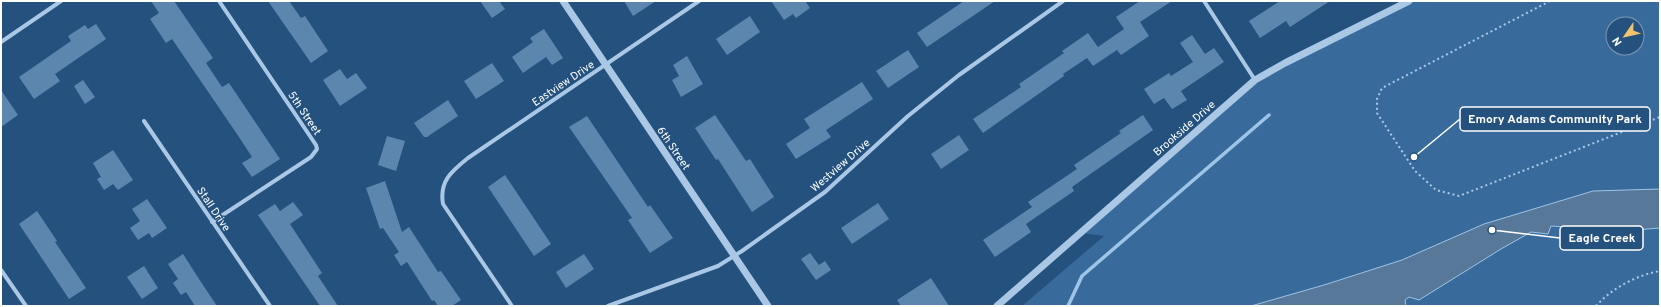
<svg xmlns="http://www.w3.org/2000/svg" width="1661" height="307" font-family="Overpass,sans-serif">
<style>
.green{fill:#386b9c;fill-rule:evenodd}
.water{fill:#587899;stroke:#9ec4e7}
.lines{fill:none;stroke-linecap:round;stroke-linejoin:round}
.stream{stroke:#9ec4e7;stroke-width:3.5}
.building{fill:#5d86af}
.path{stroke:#aac8e6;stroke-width:2;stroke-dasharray:2 3;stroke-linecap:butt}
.minor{stroke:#aac8e6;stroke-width:4}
.tertiary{stroke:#aac8e6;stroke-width:7}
.labels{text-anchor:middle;stroke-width:3;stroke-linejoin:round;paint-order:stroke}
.street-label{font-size:11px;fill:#fff;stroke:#24517e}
.leader{fill:none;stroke:#fff;stroke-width:1.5}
.callout-dot{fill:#fff;stroke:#24517e;stroke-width:1.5}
.callout{fill:#24517e;stroke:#fff;stroke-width:1.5}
.callout-label{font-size:12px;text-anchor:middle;font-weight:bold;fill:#fff}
</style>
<rect width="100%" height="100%" fill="#24517e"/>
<path class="green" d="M 1409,1 L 1660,1 L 1660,306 L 1406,306 L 1405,300 L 1409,297 L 1419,299 L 1453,277 L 1377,268 L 1324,285 L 1251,306 L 1022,306 L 1104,236 L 1082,233 L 1255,80 ZM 1613,24 L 1637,24 L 1637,48 L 1613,48 Z"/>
<path class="water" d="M 1660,189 L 1660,228 L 1623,231 L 1551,226 L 1548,234 L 1531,232 L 1501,249 L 1419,300 L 1409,297 L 1405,300 L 1406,306 L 1251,306 L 1324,285 L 1402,260 L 1484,224 L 1593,191 Z"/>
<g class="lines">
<path class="stream" d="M 1068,306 L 1082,276 L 1269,115"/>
</g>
<g class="building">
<path d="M 151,1 L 174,1 L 213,58 L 206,63 L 222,87 L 229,83 L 280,159 L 252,177 L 242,163 L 252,157 L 239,137 L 172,39 L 166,43 L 150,19 L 159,13 Z"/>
<path d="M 268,1 L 289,1 L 301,18 L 305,16 L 328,51 L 311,63 Z"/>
<path d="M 480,1 L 499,1 L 505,9 L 492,18 Z"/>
<path d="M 624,1 L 656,1 L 633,16 Z"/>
<path d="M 771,1 L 805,1 L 810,8 L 796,18 L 793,14 L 784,20 Z"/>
<path d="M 964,1 L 995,1 L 927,47 L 917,33 Z"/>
<path d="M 1140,1 L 1172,1 L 1140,22 L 1149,36 L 1121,55 L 1117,50 L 1093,66 L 1087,58 L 1063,74 L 1064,76 L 983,133 L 973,119 L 1021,87 L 1019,84 L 1064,53 L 1062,51 L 1088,33 L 1098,47 L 1124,29 L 1116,17 Z"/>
<path d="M 1280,1 L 1330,1 L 1290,27 L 1286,21 L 1260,38 L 1249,21 Z"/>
<path d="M 750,16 L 760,32 L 727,55 L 716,39 Z"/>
<path d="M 96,24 L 106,39 L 55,74 L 60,81 L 34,99 L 19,77 L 71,41 L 68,36 L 85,25 L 88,29 Z"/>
<path d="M 544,29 L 563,58 L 552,65 L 546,57 L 523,73 L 512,57 L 533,42 L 530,38 Z"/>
<path d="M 1192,35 L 1205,54 L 1214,48 L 1224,62 L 1181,91 L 1187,100 L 1172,109 L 1164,98 L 1154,104 L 1144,89 L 1169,73 L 1171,76 L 1193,62 L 1180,43 Z"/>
<path d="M 908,50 L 919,67 L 888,88 L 876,71 Z"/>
<path d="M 687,56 L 703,84 L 681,97 L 672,80 L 679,76 L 673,65 Z"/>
<path d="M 492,63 L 504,81 L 476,99 L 464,81 Z"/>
<path d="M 340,69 L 347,79 L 356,73 L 367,88 L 340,106 L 323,80 Z"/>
<path d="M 83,80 L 95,97 L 85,104 L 74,86 Z"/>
<path d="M 862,82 L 873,99 L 826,130 L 831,137 L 796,159 L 786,144 L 810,128 L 804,119 Z"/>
<path d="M 1,90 L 18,115 L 1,127 Z"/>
<path d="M 448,100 L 458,116 L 427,137 L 424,137 L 414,123 Z"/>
<path d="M 715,115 L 746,161 L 750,159 L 774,197 L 752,212 L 718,159 L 716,160 L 695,128 Z"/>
<path d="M 1143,115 L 1153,130 L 1072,187 L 1074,191 L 1026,224 L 1031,232 L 995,257 L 983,240 L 1032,207 L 1028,202 L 1077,169 L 1074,165 L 1121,133 L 1119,131 Z"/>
<path d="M 587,116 L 648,207 L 650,205 L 673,238 L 650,253 L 628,220 L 632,218 L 569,127 Z"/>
<path d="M 959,135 L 969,150 L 941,169 L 931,154 Z"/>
<path d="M 387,136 L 405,141 L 396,171 L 378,165 Z"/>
<path d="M 113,150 L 133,180 L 118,190 L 113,184 L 104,190 L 97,179 L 101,177 L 93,163 Z"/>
<path d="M 505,175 L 551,244 L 534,256 L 488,187 Z"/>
<path d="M 385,181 L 402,232 L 409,227 L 438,272 L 441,271 L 461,300 L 452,306 L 438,306 L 434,300 L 432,301 L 407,262 L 401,266 L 394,255 L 399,252 L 383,228 L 380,229 L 366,188 Z"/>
<path d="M 147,199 L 167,228 L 152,238 L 149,233 L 138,240 L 130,228 L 140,221 L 132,209 Z"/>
<path d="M 293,202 L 303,215 L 290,224 L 322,273 L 318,276 L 338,306 L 320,306 L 258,215 L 275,204 L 280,211 Z"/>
<path d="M 878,203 L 889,219 L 852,244 L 841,228 Z"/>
<path d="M 37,211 L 57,241 L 55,242 L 86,288 L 69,299 L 19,224 Z"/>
<path d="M 810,253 L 819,265 L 825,261 L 831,270 L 816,280 L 801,259 Z"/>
<path d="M 183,254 L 201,282 L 217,306 L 195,306 L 186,292 L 181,295 L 173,283 L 178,279 L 168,264 Z"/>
<path d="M 584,254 L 594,269 L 566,288 L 556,272 Z"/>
<path d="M 144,266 L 158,288 L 142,299 L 127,277 Z"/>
<path d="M 931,278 L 949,306 L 901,306 L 897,300 Z"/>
</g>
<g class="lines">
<g class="path">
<path d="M 1550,1 L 1382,88 L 1377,99 L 1377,113 L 1415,171 L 1436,190 L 1459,196 L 1660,117"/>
<path d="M 1596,306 C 1612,288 1637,275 1660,271"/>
</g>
<g class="minor">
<path d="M 1204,1 L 1255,80"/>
<path d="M 1,42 L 61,1"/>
<path d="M 144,121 L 270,306"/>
<path d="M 212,222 L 311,157 L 317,149 L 316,145 L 219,1"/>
<path d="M 1,270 L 26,306"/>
<path d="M 512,306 L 443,204 C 439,181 452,171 468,158 L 699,1"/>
<path d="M 608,306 L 718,266 L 742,251 L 825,192 L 908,116 L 959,75 L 1063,1"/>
</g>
<g class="tertiary">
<path d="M 563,1 L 768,306"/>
<path d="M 997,306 L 1255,80 L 1285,63 L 1409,1"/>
</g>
</g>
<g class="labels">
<g class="street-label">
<text transform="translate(563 83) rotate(-34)" y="4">Eastview Drive</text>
<text transform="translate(305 113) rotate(56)" y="4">5th Street</text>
<text transform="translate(1184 128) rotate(-41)" y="4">Brookside Drive</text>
<text transform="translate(674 148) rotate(56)" y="4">6th Street</text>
<text transform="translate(840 165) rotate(-41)" y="4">Westview Drive</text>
<text transform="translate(214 209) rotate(56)" y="4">Stall Drive</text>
</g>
</g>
<path class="leader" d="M1414 157L1460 119M1492 230L1560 238"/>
<g class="callout-dot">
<circle cx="1414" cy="157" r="4"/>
<circle cx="1492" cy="230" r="4"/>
</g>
<g class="callout">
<rect x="1460" y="107" width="190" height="24" rx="4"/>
<rect x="1560" y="226" width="83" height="24" rx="4"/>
</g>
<g class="callout-label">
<text x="1555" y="123">Emory Adams Community Park</text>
<text x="1602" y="242">Eagle Creek</text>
</g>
<rect width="1661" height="307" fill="none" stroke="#ffffff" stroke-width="4"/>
<g transform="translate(1625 36) rotate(236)"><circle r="19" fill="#24517e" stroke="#7c97b2"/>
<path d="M0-3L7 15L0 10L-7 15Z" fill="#f0c36e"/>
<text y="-6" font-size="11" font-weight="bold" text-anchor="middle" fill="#ffffff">N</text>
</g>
</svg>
